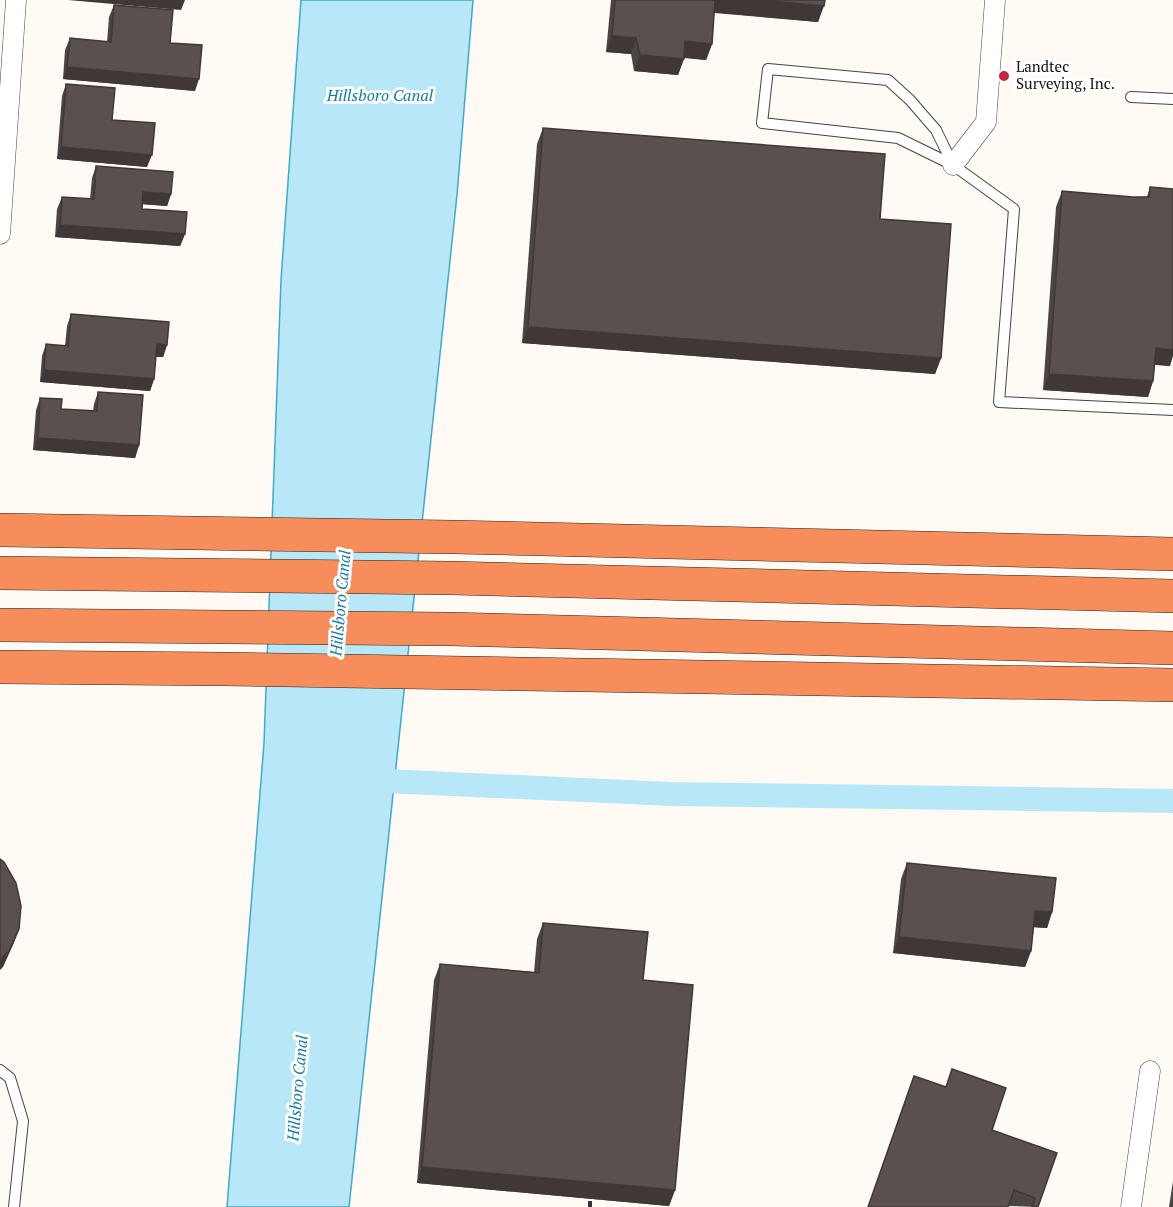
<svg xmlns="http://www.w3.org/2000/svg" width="1173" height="1207" font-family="'PT Serif',serif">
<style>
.water{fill:#b8e8f8;stroke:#3daad0;stroke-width:1.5}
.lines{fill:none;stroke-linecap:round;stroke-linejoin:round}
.canal{stroke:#b8e8f8;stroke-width:24}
.lane-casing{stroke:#444;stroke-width:12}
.street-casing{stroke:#444;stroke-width:21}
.highway-casing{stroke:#222;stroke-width:34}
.path{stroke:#333;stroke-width:4;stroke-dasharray:6 3;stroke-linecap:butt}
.lane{stroke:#fff;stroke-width:10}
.street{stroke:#fff;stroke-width:20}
.highway{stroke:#f78d5b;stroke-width:33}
.wall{fill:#4d4542}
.shaded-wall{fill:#3f3836}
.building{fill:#5a504d;stroke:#3f3836;stroke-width:1.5}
.poi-dot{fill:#c52442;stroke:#fff;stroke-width:2}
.labels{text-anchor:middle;stroke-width:6;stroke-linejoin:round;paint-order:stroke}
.poi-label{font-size:15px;fill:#111;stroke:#fff;text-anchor:start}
.water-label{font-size:16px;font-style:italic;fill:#157ba7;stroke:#fff}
</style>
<rect width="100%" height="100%" fill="#fffbf4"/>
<path class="water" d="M 301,0 L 473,0 L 457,195 L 349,1207 L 227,1207 L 264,743 L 281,280 Z"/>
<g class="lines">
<path class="canal" d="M 363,780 L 671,794 L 1173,801"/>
<g class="lane-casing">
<g id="lane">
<path d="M 1131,97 L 1173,99"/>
<path d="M 953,165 L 898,138 L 762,123 L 768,69 L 888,80 L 910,100 L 936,130 L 953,165 L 1014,209 L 999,402 L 1173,410"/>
<path d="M 0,1070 L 10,1078 L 23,1121 L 14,1207"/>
</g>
</g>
<g class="street-casing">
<g id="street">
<path d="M 953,165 L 986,122 L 995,0"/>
<path d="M 0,234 L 16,0"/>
<path d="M 1131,1207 L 1150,1071"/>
</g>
</g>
<g class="highway-casing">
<g id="highway">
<path d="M 0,530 L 453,537 L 1173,554"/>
<path d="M 0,573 L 451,578 L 1173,596"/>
<path d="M 0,625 L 449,629 L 1173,648"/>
<path d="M 0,667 L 222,669 L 1173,685"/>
</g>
</g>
<path class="path" d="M 590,1207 L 590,1199"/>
<use href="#lane" class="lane"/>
<use href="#street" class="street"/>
<use href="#highway" class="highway"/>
</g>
<g class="wall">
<path d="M 611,0 L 825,0 L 818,22 L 714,13 L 712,44 L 706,60 L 684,58 L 678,75 L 634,71 L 631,54 L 606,52 Z"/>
<path d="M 114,5 L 170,43 L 195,91 L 63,79 L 65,50 L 70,38 L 107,42 L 109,17 Z"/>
<path d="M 66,84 L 112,120 L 147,167 L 57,159 L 62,96 Z"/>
<path d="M 543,128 L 880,219 L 941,358 L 935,374 L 522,343 L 537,144 Z"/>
<path d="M 96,166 L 171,194 L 167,206 L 142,204 L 142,209 L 185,234 L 180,246 L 55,237 L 57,209 L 62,197 L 90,199 L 92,178 Z"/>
<path d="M 1150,187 L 1170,366 L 1155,365 L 1153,381 L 1148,397 L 1043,390 L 1056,207 L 1062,191 L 1133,197 L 1147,197 Z"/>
<path d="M 71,314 L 167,345 L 163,357 L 156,357 L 154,379 L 150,391 L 40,382 L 42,356 L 46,344 L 65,346 L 67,326 Z"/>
<path d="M 98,392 L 139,445 L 135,458 L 33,450 L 36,410 L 40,398 L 61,409 L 93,411 L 94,404 Z"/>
<path d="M 907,863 L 1052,912 L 1047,928 L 1034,927 L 1031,951 L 1025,967 L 893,953 L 901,879 Z"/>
<path d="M 543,923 L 643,980 L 675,1190 L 669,1206 L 417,1183 L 434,980 L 440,964 L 534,972 L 537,939 Z"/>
<path d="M 992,1130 L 1057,1153 L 1038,1207 L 1008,1206 Z"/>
<path d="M 1173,1181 L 1173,1207 L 1169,1207 Z"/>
</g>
<g class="shaded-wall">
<path d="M 68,0 L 185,0 L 181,10 Z"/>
<path d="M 714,0 L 758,0 L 824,6 L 818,22 L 710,12 Z"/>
<path d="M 612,36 L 636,38 L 631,54 L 606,52 Z"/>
<path d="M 685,41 L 712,44 L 706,60 L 679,57 Z"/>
<path d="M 640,55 L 684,59 L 678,75 L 634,71 Z"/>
<path d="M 67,67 L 199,79 L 195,91 L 63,79 Z"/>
<path d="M 61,147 L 152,155 L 147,167 L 57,159 Z"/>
<path d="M 143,192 L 171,194 L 167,206 L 139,204 Z"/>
<path d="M 60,225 L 185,234 L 180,246 L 55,237 Z"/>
<path d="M 528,327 L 941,358 L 935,374 L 522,343 Z"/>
<path d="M 157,344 L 167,345 L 163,357 L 153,357 Z"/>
<path d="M 1156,348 L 1173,350 L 1173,356 L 1170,366 L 1150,364 Z"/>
<path d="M 44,370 L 154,379 L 150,391 L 40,382 Z"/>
<path d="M 1049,374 L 1153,381 L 1148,397 L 1043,390 Z"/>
<path d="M 38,438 L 139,445 L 135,458 L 33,450 Z"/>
<path d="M 1035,911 L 1052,912 L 1047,928 L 1030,927 Z"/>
<path d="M 19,929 L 13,945 L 3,967 L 0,970 L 0,960 Z"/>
<path d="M 899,937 L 1031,951 L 1025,967 L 893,953 Z"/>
<path d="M 422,1167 L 675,1190 L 669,1206 L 417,1183 Z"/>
</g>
<g class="building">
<path d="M 615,0 L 715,0 L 712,44 L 685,41 L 684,59 L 640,55 L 636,38 L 612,36 Z"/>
<path d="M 758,0 L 825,0 L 824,6 Z"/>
<path d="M 114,5 L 173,10 L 170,43 L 202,45 L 199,79 L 67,67 L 70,38 L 111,42 Z"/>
<path d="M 66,84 L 115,88 L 112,120 L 155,123 L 152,155 L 61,147 Z"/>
<path d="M 543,128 L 885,154 L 880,219 L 951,224 L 941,358 L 528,327 Z"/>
<path d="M 96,166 L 173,172 L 171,194 L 143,192 L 142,209 L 187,212 L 185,234 L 60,225 L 62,197 L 94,199 Z"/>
<path d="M 1150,187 L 1173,189 L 1173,350 L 1156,348 L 1153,381 L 1049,374 L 1062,191 L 1133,197 L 1149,197 Z"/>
<path d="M 71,314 L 169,322 L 167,345 L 157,344 L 154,379 L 44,370 L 46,344 L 68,346 Z"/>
<path d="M 98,392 L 143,395 L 139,445 L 38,438 L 40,398 L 62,399 L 61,409 L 97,411 Z"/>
<path d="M 0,859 L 4,862 L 16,883 L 21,906 L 19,929 L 9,951 L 0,960 Z"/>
<path d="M 907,863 L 1056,878 L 1052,912 L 1035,911 L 1031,951 L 899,937 Z"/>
<path d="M 543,923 L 648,932 L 643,980 L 693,985 L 675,1190 L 422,1167 L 440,964 L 539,973 Z"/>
<path d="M 952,1069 L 1006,1088 L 992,1130 L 1057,1153 L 1038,1207 L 1032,1207 L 1035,1198 L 1014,1190 L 1008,1207 L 868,1207 L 914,1076 L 946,1087 Z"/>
</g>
<circle class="poi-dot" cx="1004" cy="76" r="6"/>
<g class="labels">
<g class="poi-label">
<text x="1016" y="72">Landtec<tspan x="1016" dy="17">Surveying, Inc.</tspan></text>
</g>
<g class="water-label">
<text x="380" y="101">Hillsboro Canal</text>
<text transform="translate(340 603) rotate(-85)" y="6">Hillsboro Canal</text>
<text transform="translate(297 1088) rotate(-85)" y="6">Hillsboro Canal</text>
</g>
</g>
</svg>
